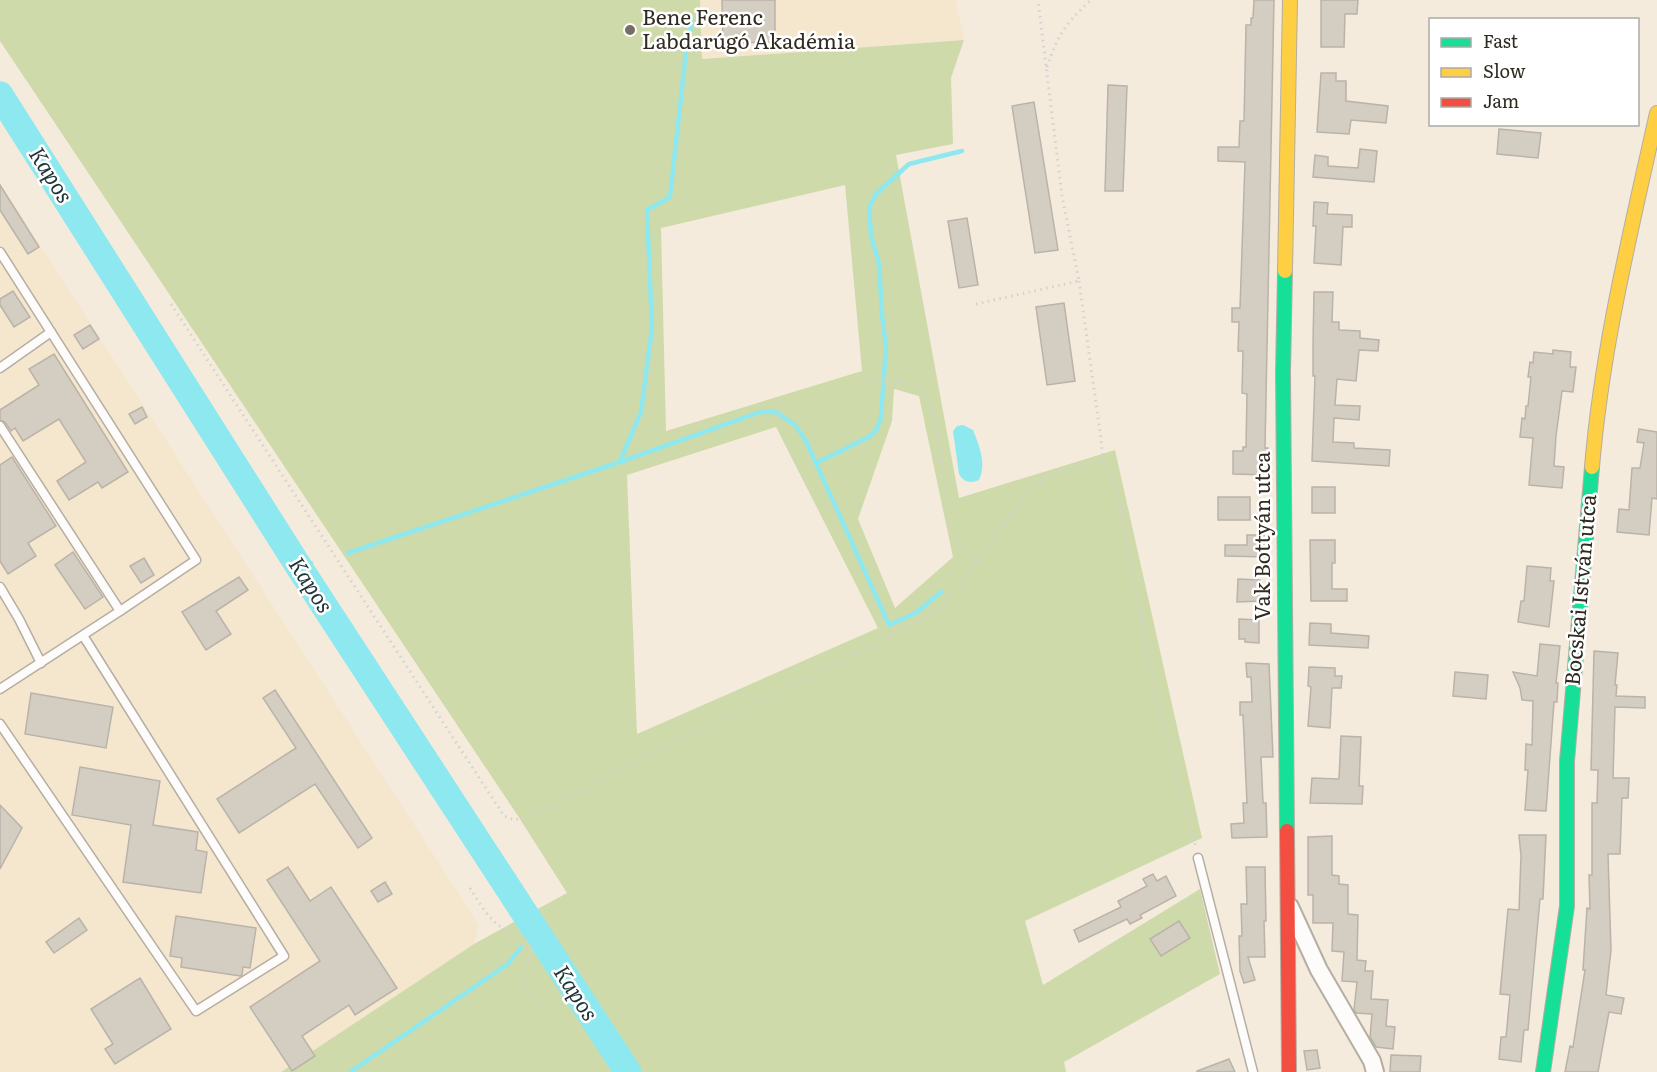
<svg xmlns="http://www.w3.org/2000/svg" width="1657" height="1072" font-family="Literata,serif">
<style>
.built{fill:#f5e7ce}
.green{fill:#cfdaaa;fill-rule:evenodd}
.water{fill:#8ee8ef}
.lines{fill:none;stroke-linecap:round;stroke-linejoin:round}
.stream{stroke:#8ee8ef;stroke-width:4.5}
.river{stroke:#8ee8ef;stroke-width:27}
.building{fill:#d4cdc2;stroke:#bab3a9;stroke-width:1.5}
.lane-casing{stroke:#b4aea3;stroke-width:11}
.street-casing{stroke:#b4aea3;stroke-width:20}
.fast-casing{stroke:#b4aea3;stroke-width:16}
.slow-casing{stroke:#b4aea3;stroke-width:16}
.jam-casing{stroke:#b4aea3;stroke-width:16}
.path{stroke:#d4d2ce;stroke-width:3;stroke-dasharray:1.5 4.5;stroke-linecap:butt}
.lane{stroke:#fdfcfa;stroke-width:8}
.street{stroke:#fdfcfa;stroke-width:16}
.fast{stroke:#16e098;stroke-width:14}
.slow{stroke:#ffcf43;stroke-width:14}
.jam{stroke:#f24e42;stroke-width:14}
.poi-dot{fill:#756e62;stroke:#fff;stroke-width:2}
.labels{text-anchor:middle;stroke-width:5;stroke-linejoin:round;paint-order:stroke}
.poi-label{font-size:21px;fill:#302a20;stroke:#fff;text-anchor:start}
.street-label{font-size:21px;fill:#302a20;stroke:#fff}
.water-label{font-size:22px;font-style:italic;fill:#1e3538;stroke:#fff}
</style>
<rect width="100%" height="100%" fill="#f4ebdd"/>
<g class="built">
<path d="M 700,0 L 956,0 L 964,40 L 702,59 Z"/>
<path d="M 0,183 L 479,925 L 474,944 L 281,1072 L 0,1072 Z"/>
</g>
<path class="green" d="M 0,0 L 700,0 L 702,59 L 964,40 L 951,78 L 953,144 L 896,155 L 959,498 L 1115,450 L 1202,838 L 1025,921 L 1043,985 L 1200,889 L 1220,974 L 1064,1062 L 1066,1072 L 281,1072 L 474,944 L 567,893 L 518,816 L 0,41 ZM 845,185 L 862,371 L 666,431 L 661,228 ZM 894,389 L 919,396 L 953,557 L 895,608 L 858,519 L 892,421 ZM 776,427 L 878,628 L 637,734 L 627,475 Z"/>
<path class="water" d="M 963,425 L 973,430 C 979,446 987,463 979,480 C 971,484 963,482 959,474 L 953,431 L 957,426 Z"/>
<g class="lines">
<g class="stream">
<path d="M 620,461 L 641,412 L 652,328 L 647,210 L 670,197 L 686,52 L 692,19"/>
<path d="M 816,463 L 869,437 L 877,429 L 881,417 L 886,347 L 882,315 L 879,263 L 871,236 L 869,207 L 876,194 L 909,164 L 962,151"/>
<path d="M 348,553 L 620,462 L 760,412 L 776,412 L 795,425 L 806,441 L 889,625 L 916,613 L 941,592"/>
<path d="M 299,567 L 311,563"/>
<path d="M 529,935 L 536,930"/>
<path d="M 350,1072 L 508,964 L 521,947"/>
</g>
<path class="river" d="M 0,95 L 299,567 L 628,1072"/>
</g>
<g class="building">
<path d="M 722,0 L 775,0 L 775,42 L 723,43 Z"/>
<path d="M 1254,0 L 1274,0 L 1265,448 L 1268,448 L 1267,475 L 1233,474 L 1233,451 L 1243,451 L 1243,447 L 1246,447 L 1247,394 L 1242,393 L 1243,351 L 1238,351 L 1239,322 L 1232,322 L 1232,308 L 1240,308 L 1245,162 L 1218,161 L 1218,147 L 1239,147 L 1240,121 L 1244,121 L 1246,25 L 1251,25 L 1251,18 L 1253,18 Z"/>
<path d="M 1321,0 L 1358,0 L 1357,14 L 1345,14 L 1344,47 L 1321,47 Z"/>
<path d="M 1321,73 L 1336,73 L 1336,81 L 1346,81 L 1346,101 L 1388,106 L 1386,123 L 1351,120 L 1349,134 L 1317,132 Z"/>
<path d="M 1108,85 L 1127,86 L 1123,191 L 1105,191 Z"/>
<path d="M 1034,102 L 1058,250 L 1035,253 L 1012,106 Z"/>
<path d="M 1499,129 L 1541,133 L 1538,158 L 1497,154 Z"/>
<path d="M 1360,149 L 1377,151 L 1374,182 L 1313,177 L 1315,155 L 1328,157 L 1328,166 L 1358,168 Z"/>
<path d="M 0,185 L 39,247 L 28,254 L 0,210 Z"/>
<path d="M 1314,202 L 1328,203 L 1327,214 L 1352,215 L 1352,227 L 1343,227 L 1341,265 L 1314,263 L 1316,226 L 1313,226 Z"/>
<path d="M 967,218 L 978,285 L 959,288 L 948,221 Z"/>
<path d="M 13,291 L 30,317 L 14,327 L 0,305 L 0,299 Z"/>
<path d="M 1314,292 L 1333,292 L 1332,322 L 1339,322 L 1339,330 L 1360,331 L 1360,338 L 1379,340 L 1378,351 L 1359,350 L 1356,381 L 1337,379 L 1335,405 L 1360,406 L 1359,420 L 1334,418 L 1333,442 L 1354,443 L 1354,448 L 1390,450 L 1389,466 L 1312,461 L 1315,376 L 1313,376 L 1313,344 Z"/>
<path d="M 1064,303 L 1075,381 L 1047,385 L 1036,307 Z"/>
<path d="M 90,325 L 99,339 L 83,349 L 74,335 Z"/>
<path d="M 1553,350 L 1571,352 L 1570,367 L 1576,367 L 1573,392 L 1562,391 L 1556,436 L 1554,466 L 1564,467 L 1562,488 L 1529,485 L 1533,438 L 1520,437 L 1522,418 L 1525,419 L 1526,406 L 1528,406 L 1531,377 L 1528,377 L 1530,362 L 1533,363 L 1534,352 L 1553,354 Z"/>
<path d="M 54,354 L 128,472 L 102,488 L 98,482 L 69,500 L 57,481 L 86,462 L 59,419 L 23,441 L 15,428 L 11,431 L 5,422 L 0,420 L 0,410 L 39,385 L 29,369 Z"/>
<path d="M 142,407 L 147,417 L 135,424 L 129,414 Z"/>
<path d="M 1639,429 L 1657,432 L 1657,499 L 1652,498 L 1649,535 L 1617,532 L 1619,509 L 1629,510 L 1632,468 L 1640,468 L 1644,443 L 1637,442 Z"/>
<path d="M 12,457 L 56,526 L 28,543 L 36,556 L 8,574 L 0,561 L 0,465 Z"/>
<rect x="1312" y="487" width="23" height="26"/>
<rect x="1218" y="497" width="32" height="23"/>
<path d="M 1247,535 L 1267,535 L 1267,557 L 1225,556 L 1225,545 L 1247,545 Z"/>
<path d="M 1310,540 L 1335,540 L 1335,563 L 1332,563 L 1332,589 L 1347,589 L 1347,601 L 1311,601 Z"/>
<path d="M 73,552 L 103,597 L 85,609 L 55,565 Z"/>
<path d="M 144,558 L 154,575 L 141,583 L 130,566 Z"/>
<path d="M 1527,566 L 1551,568 L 1550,581 L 1554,581 L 1549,627 L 1518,622 L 1521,601 L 1524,601 Z"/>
<path d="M 239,577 L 248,590 L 216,611 L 231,634 L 206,650 L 182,612 Z"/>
<path d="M 1238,579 L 1260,580 L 1260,601 L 1237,602 Z"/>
<path d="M 1239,619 L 1259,620 L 1259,643 L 1245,642 L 1245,639 L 1239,639 Z"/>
<path d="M 1310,623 L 1331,624 L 1331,633 L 1369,636 L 1368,648 L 1309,645 Z"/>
<path d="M 1540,644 L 1560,646 L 1556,683 L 1558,683 L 1557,702 L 1554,702 L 1546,811 L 1525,810 L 1528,770 L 1525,770 L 1526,744 L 1532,745 L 1533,701 L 1522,700 L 1520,688 L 1513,672 L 1537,676 Z"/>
<path d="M 1594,651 L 1618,653 L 1615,685 L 1617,685 L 1616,696 L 1645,697 L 1645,708 L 1615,707 L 1613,778 L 1629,778 L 1628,798 L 1622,798 L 1620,854 L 1608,854 L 1611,950 L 1606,995 L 1624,998 L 1621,1014 L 1609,1012 L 1598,1072 L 1565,1072 L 1570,1046 L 1573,1047 L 1585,970 L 1583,970 L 1587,908 L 1590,909 L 1589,875 L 1592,875 L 1592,803 L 1597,803 L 1598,770 L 1591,770 Z"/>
<path d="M 1246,663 L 1269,664 L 1273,757 L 1261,757 L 1263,803 L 1266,803 L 1267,837 L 1232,838 L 1231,824 L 1244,823 L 1243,803 L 1247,803 L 1243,715 L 1240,715 L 1240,702 L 1252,702 L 1251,677 L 1247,677 Z"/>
<path d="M 1309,667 L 1335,668 L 1335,676 L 1342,676 L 1341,688 L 1332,688 L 1330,728 L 1308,726 L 1311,687 L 1308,686 Z"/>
<path d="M 1455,672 L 1488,675 L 1486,699 L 1453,696 Z"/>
<path d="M 275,690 L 372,838 L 358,848 L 315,784 L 239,833 L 217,799 L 296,748 L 263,698 Z"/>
<path d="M 31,693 L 113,707 L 106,748 L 25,734 Z"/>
<path d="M 1341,736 L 1361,737 L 1359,786 L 1363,786 L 1362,804 L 1310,803 L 1312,778 L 1339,779 Z"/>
<path d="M 80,767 L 160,781 L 153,825 L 198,832 L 196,850 L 207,852 L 201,893 L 123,882 L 131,825 L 72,815 Z"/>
<path d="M 0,805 L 22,828 L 0,869 Z"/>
<path d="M 1519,835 L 1546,835 L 1543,899 L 1540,899 L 1528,1030 L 1524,1030 L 1521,1062 L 1499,1059 L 1501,1037 L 1506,1037 L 1510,995 L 1500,994 L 1508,909 L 1519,910 L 1521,856 Z"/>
<path d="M 1332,836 L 1332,875 L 1339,876 L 1339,884 L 1348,885 L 1348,914 L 1358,915 L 1357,960 L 1366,961 L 1365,971 L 1373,971 L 1371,999 L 1388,1000 L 1386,1026 L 1395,1027 L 1393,1049 L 1376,1047 L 1370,1037 L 1372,1014 L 1356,1013 L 1354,1010 L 1357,982 L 1342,981 L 1344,952 L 1332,951 L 1333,923 L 1313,923 L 1313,895 L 1308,895 L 1308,837 Z"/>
<path d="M 288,867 L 310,901 L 331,887 L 397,988 L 355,1015 L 349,1005 L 302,1036 L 315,1056 L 292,1071 L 250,1007 L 320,961 L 267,880 Z"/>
<path d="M 1246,867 L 1265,867 L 1266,921 L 1264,921 L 1265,957 L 1248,957 L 1255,980 L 1244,983 L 1240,971 L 1239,936 L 1242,936 L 1241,904 L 1247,904 Z"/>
<path d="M 1153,874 L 1157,881 L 1166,876 L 1176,896 L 1140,915 L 1142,918 L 1130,924 L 1127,919 L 1079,942 L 1074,930 L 1121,907 L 1118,901 L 1147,886 L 1143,879 Z"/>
<path d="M 385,882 L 392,894 L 378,902 L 371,891 Z"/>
<path d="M 176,916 L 256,928 L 250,968 L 243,967 L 242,975 L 240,976 L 181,967 L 182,958 L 170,956 Z"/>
<path d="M 79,918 L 87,930 L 54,953 L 46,942 Z"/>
<path d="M 1179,921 L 1190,938 L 1161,956 L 1150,939 Z"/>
<path d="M 140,978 L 171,1029 L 115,1064 L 105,1049 L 113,1044 L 91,1009 Z"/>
<path d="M 1317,1050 L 1320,1068 L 1307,1070 L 1304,1051 Z"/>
<path d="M 1391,1055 L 1421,1056 L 1420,1072 L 1390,1072 Z"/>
<path d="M 1229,1059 L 1235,1072 L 1197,1072 L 1197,1071 Z"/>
</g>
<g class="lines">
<g class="lane-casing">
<g id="lane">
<path d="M 0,252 L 196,560 L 120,611 L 0,426"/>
<path d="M 0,368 L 51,332"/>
<path d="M 0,587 L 19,619 L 41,663"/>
<path d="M 0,689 L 120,611"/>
<path d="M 0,724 L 196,1011 L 284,956 L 84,637"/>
<path d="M 1198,858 L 1253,1072"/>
</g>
</g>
<g class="street-casing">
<path id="street" d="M 1290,907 L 1319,970 L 1372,1061 L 1375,1072"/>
</g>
<g class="fast-casing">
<g id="fast">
<path d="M 1285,271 L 1283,373 L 1287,831"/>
<path d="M 1543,1072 L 1567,906 L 1567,761 L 1592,467"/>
</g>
</g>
<g class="slow-casing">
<g id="slow">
<path d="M 1285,271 L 1290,0"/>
<path d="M 1592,467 C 1602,347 1631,230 1657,113"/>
</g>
</g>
<g class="jam-casing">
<path id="jam" d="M 1287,831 L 1289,1072"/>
</g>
<g class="path">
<path d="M 1047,67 C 1058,34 1066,23 1091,0"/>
<path d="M 1079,281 L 1101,439 L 1103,462 L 1109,472 L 1118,495 L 1155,692 L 1196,848"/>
<path d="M 171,304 L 504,816 L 514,820 L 528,817 L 921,621 L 941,607 L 955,592 L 1031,487 C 1054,471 1075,466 1103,462"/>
<path d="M 976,304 L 1079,281 L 1062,196 L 1038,0"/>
<path d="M 872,380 C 910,383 923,378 935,419 L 952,533 L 960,545 L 977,561"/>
<path d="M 470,888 C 478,901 486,915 498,925 C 507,932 525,935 530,944 C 535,953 523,967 523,976 C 525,989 538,1002 545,1012"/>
</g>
<use href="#lane" class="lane"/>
<use href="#street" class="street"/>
<use href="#fast" class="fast"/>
<use href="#slow" class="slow"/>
<use href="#jam" class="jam"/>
</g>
<circle class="poi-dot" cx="630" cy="30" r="6"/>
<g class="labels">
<g class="poi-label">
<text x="642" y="25">Bene Ferenc<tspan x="642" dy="24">Labdarúgó Akadémia</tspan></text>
</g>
<g class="street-label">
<text transform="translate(1263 536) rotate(-90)" y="7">Vak Bottyán utca</text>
<text transform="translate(1581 590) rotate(-85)" y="7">Bocskai István utca</text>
</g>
<g class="water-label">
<text transform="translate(51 175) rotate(58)" y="8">Kapos</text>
<text transform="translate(311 585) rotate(57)" y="8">Kapos</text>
<text transform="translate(576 993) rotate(57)" y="8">Kapos</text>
</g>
</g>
<rect x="1429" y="18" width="210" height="108" fill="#ffffff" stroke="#acaaa6" stroke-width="1.5"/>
<rect x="1441" y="38" width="30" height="9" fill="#16e098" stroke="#acaaa6" stroke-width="1.5"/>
<text x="1483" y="48" font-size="18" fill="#302a20">Fast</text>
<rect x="1441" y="68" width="30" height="9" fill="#ffcf43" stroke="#acaaa6" stroke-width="1.5"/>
<text x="1483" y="78" font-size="18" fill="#302a20">Slow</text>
<rect x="1441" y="98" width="30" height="9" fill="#f24e42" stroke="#acaaa6" stroke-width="1.5"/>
<text x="1483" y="108" font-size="18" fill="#302a20">Jam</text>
</svg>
